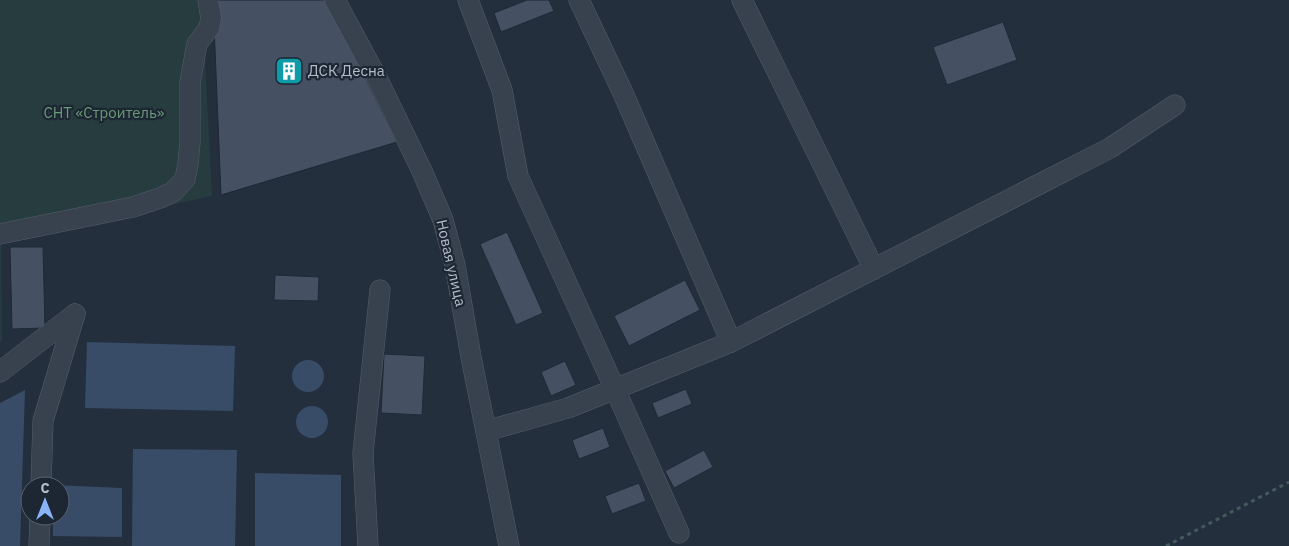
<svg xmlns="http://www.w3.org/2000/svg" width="1289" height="546" font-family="'IBM Plex Sans',sans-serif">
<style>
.green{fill:#263c3f}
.water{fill:#394c67}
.building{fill:#455162;stroke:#1f2835}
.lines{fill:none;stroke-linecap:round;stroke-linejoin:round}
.minor-casing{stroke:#565f6c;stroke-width:21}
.path{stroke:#44595c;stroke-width:3;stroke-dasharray:4 4;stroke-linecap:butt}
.minor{stroke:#38414e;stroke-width:20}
.labels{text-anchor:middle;stroke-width:4.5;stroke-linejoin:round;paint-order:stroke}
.poi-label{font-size:15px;fill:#b4bcc9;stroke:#1d2633;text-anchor:start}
.park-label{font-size:15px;fill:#6b9a76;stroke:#1d2633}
.street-label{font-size:15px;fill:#b4bcc9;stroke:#1d2633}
</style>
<rect width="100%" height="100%" fill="#242f3e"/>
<path class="green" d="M 0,0 L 202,0 L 212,196 L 1,241 L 2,340 L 0,342 Z"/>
<g class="water">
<path d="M 87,342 L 235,346 L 233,411 L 85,408 Z"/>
<circle cx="308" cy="376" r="16"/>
<path d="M 25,390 L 20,546 L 0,546 L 0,403 Z"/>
<circle cx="312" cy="422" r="16"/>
<path d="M 133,449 L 237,450 L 235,546 L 132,546 Z"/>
<path d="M 255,473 L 341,475 L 341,546 L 255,546 Z"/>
<path d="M 53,485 L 122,488 L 122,537 L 53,536 L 53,516 L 60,516 L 60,486 L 53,486 Z"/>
</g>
<g class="building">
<path d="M 213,0 L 327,0 L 397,142 L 221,195 Z"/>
<path d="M 527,0 L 549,0 L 554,11 L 501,32 L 494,13 Z"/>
<path d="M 1003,22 L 1017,60 L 947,85 L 933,47 Z"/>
<path d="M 507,232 L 543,313 L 516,325 L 480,244 Z"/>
<path d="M 10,247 L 43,247 L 45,328 L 12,329 Z"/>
<path d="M 275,275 L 319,277 L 318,301 L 274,300 Z"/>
<path d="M 685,280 L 700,310 L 629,346 L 614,316 Z"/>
<path d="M 384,354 L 425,356 L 422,415 L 381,413 Z"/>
<path d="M 565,361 L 576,385 L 551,396 L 541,372 Z"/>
<path d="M 686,389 L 692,404 L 658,418 L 652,403 Z"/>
<path d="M 603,428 L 610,447 L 579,459 L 572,440 Z"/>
<path d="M 704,450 L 713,467 L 674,488 L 665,471 Z"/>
<path d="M 639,483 L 646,501 L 612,514 L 605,496 Z"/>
</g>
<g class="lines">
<g class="minor-casing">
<g id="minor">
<path d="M 335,0 L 377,78 L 422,171 L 443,220 L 455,265 L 471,357 L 509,546"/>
<path d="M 468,0 L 502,90 L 518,176 L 615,389 L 679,533"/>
<path d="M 579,0 L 623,93 L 731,342"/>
<path d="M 742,0 L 874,269"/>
<path d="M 0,234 L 133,207 L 160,198 L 173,192 L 185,179 L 188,164 L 190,142 L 190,82 L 197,44 L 209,28 L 211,18 L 208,0"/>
<path d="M 0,372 L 75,314"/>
<path d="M 486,431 L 568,408 L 731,342 L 1110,148 L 1175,105"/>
<path d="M 41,486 L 43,421 L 75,314"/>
<path d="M 39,546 L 40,516"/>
<path d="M 368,546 L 363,453 L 380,290"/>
</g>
</g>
<path class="path" d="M 1166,546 L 1289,482"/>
<use href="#minor" class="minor"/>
</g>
<defs>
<g id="building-square" transform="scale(1.4375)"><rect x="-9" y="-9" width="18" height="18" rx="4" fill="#0f9aa8" stroke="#1d2633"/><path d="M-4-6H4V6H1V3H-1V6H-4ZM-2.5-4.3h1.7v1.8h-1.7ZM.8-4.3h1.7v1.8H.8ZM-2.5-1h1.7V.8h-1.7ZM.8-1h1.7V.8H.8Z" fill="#fff"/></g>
</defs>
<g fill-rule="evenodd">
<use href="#building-square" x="289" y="71"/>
</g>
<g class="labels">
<g class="poi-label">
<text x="308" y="76">ДСК Десна</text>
</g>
<g class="park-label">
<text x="104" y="118">СНТ «Строитель»</text>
</g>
<g class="street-label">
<text transform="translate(451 263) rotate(77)" y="5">Новая улица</text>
</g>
</g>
<g transform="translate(45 501)"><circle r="24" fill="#1d2633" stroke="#59626f"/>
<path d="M0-4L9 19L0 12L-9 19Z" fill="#8ab4f8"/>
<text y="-8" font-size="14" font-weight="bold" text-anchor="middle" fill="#b4bcc9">С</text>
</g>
</svg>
